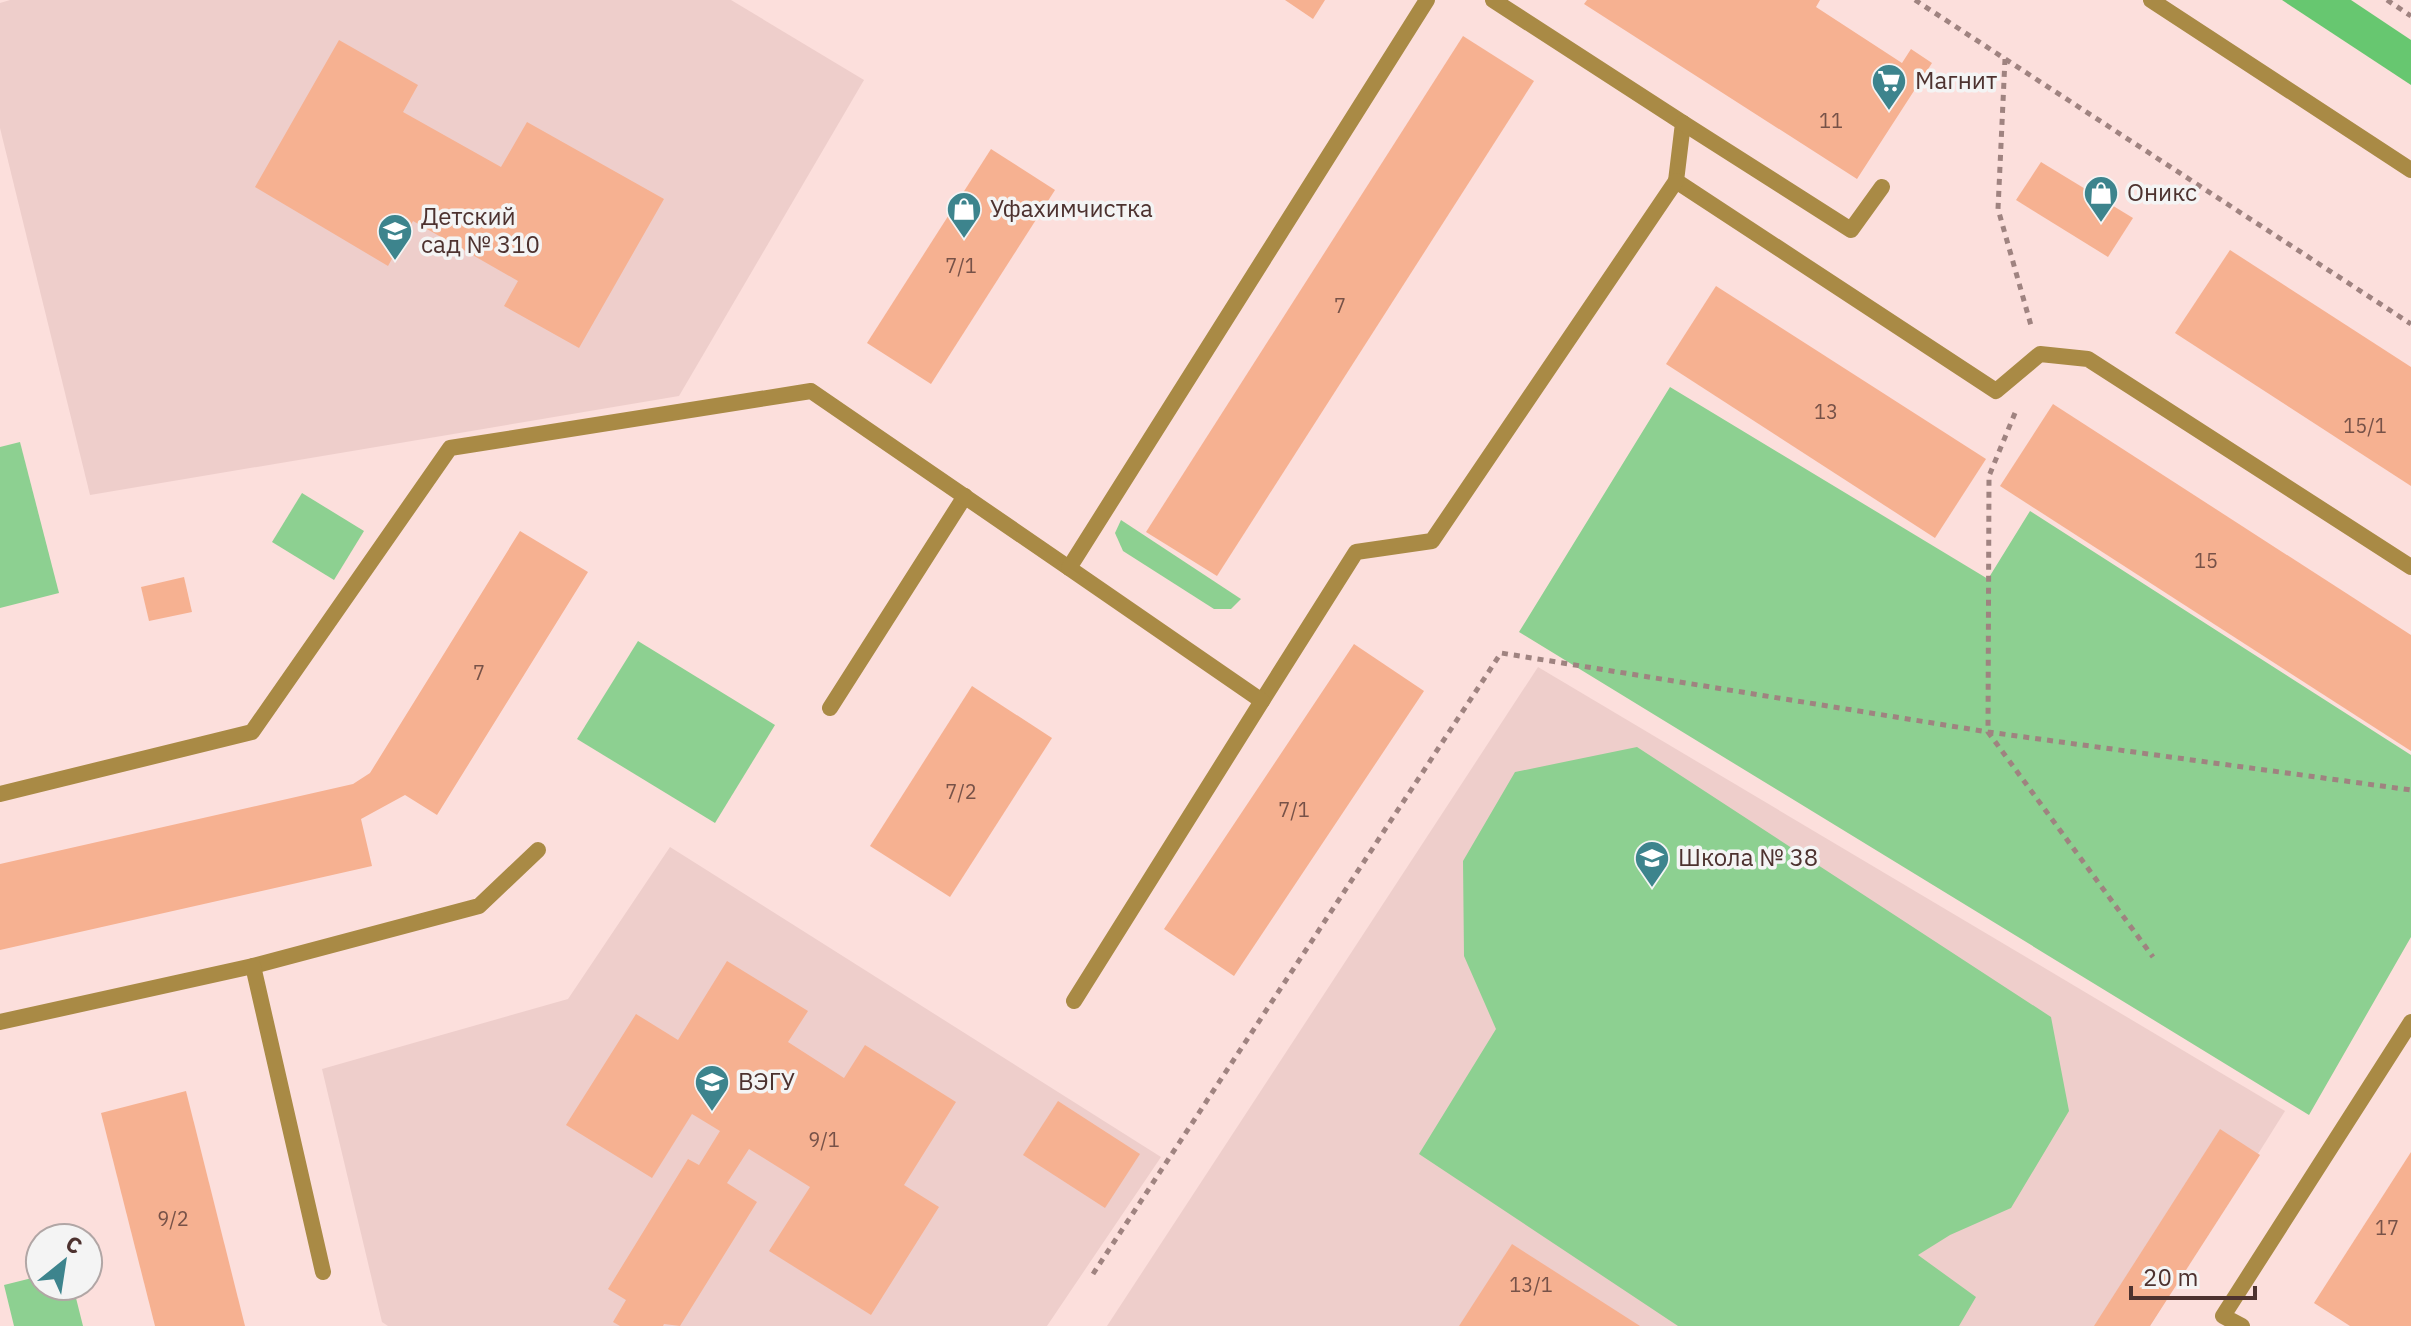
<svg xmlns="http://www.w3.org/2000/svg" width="2411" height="1326" font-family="'IBM Plex Sans',sans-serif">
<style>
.built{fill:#eececb}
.green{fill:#8dd091}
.forest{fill:#67c770}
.building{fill:#f6b191}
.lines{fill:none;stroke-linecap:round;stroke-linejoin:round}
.path{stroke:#9f8380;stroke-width:5;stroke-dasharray:6 6;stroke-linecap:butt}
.service{stroke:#a98a45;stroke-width:16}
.tertiary{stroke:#a98a45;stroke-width:16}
.labels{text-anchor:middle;stroke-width:7;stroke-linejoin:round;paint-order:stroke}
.number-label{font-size:20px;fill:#775248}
.poi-label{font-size:24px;fill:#4d322f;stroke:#f4f4f4;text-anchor:start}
</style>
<rect width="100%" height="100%" fill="#fcdfdc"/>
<g class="built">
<path d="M 10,0 L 731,0 L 864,80 L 679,396 L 90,495 L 0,128 L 0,3 Z"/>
<path d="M 1538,667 L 2285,1111 L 2150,1326 L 1107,1326 Z"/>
<path d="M 670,847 L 1161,1157 L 1047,1326 L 388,1326 L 382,1322 L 322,1069 L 568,999 Z"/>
</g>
<g class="green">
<path d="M 1670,387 L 1988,579 L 2030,511 L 2411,755 L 2411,937 L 2309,1115 L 1519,632 Z"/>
<path d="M 20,442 L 59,593 L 0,608 L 0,447 Z"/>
<path d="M 302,493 L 364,531 L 334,580 L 272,542 Z"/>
<path d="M 1121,520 L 1241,599 L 1231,609 L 1214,609 L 1123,551 L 1115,533 Z"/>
<path d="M 638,641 L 775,725 L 715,823 L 577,739 Z"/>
<path d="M 1637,747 L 2051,1017 L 2069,1111 L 2011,1208 L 1950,1235 L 1918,1255 L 1976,1297 L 1959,1326 L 1678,1326 L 1419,1154 L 1496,1029 L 1464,956 L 1463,861 L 1515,772 Z"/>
<path d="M 40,1276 L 40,1286 L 73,1286 L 83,1326 L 14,1326 L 4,1285 Z"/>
</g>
<path class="forest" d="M 2282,0 L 2351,0 L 2411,40 L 2411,85 Z"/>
<g class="building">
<path d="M 1285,0 L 1325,0 L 1313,19 Z"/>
<path d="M 1587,0 L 1820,0 L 1816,7 L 1902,63 L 1911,49 L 1932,63 L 1857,179 L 1584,4 Z"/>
<path d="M 1463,36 L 1534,81 L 1217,576 L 1146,532 Z"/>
<path d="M 339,40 L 418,85 L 403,112 L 501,167 L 527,122 L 664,199 L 579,348 L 504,306 L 518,281 L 413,221 L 388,266 L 255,187 Z"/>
<path d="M 991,149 L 1055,190 L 931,384 L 867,343 Z"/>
<path d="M 2041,162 L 2133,218 L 2108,257 L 2016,200 Z"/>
<path d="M 2230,250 L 2411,367 L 2411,486 L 2175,333 Z"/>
<path d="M 1716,286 L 1986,459 L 1935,538 L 1666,364 Z"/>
<path d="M 2053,404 L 2411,635 L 2411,751 L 2000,486 Z"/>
<path d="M 520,531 L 588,572 L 437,815 L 405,795 L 361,819 L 372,866 L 0,950 L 0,864 L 353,784 L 370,773 Z"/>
<path d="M 184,577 L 192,612 L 149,621 L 141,587 Z"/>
<path d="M 1354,644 L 1424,691 L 1234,976 L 1164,929 Z"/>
<path d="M 972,686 L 1052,738 L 950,897 L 870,846 Z"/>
<path d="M 727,961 L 808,1011 L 788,1042 L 844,1078 L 865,1045 L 956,1102 L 904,1185 L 939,1207 L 871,1315 L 769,1251 L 810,1187 L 749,1149 L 727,1183 L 757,1202 L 680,1326 L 664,1324 L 663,1326 L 620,1326 L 613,1322 L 626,1300 L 608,1289 L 688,1159 L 699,1165 L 720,1131 L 692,1114 L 652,1178 L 566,1125 L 636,1014 L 678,1040 Z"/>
<path d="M 186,1091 L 245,1326 L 155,1326 L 101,1113 Z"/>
<path d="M 1058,1101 L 1140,1154 L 1105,1208 L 1023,1155 Z"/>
<path d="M 2220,1129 L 2260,1155 L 2150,1326 L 2094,1326 Z"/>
<path d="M 2411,1152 L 2411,1326 L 2350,1326 L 2314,1303 Z"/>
<path d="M 1512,1244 L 1640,1326 L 1459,1326 Z"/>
</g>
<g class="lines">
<g class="path">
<path d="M 1915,0 L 2411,324"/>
<path d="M 2387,0 L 2411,16"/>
<path d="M 2005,59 L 1998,209 L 2032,329"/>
<path d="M 2015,413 L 1989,476 L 1988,732 L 2153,957"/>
<path d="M 1093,1274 L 1501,653 L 1988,732 L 2411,790"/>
</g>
<g class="service">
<path d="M 1493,0 L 1683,123 L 1676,181 L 1996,391 L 2040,354 L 2088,359 L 2411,567"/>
<path d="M 1683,123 L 1851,230 L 1882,187"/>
<path d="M 1262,701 L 1356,552 L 1432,541 L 1676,181"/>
<path d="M 830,708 L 965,496"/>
<path d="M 0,794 L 252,732 L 450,448 L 811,391 L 1069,568"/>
<path d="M 253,966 L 479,906 L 538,850"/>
<path d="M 1074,1001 L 1262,701 L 1069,568 L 1427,0"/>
<path d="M 0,1022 L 253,966 L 323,1272"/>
<path d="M 2242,1326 L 2223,1316 L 2411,1022"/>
</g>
<path class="tertiary" d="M 2151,0 L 2411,170"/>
</g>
<defs>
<g id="supermarket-pin" transform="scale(1.8)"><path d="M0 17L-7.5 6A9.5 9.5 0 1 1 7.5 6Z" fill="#3d848d" stroke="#f4f4f4"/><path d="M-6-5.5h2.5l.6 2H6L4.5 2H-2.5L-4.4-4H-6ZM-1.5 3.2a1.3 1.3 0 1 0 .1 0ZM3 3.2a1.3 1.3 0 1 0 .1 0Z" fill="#fff"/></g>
<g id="shop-pin" transform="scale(1.8)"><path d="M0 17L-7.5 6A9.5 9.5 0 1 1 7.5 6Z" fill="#3d848d" stroke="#f4f4f4"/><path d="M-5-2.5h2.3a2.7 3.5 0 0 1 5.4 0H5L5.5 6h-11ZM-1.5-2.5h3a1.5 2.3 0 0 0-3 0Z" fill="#fff"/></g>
<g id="school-pin" transform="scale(1.8)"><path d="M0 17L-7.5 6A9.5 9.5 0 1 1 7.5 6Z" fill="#3d848d" stroke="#f4f4f4"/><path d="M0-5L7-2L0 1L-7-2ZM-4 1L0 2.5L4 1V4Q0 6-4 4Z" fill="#fff"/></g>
<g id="university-pin" transform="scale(1.8)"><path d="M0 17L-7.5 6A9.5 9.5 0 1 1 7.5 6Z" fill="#3d848d" stroke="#f4f4f4"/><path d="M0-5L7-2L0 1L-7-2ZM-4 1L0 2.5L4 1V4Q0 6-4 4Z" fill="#fff"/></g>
</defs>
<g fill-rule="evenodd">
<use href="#supermarket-pin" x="1889" y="81"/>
<use href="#shop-pin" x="2101" y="193"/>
<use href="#shop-pin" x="964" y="209"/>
<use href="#school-pin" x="395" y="231"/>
<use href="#school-pin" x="1652" y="858"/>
<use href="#university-pin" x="712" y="1082"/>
</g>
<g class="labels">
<g class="number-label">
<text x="1831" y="128">11</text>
<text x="961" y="273">7/1</text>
<text x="1340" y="313">7</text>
<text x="1826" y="419">13</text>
<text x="2365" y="433">15/1</text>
<text x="2206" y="568">15</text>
<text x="479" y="680">7</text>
<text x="961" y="799">7/2</text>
<text x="1294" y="817">7/1</text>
<text x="824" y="1147">9/1</text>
<text x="173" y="1226">9/2</text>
<text x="2387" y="1235">17</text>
<text x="1531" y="1292">13/1</text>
</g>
<g class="poi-label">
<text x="1915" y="89">Магнит</text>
<text x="2127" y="201">Оникс</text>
<text x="990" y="217">Уфахимчистка</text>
<text x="421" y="225">Детский<tspan x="421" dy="28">сад № 310</tspan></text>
<text x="1678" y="866">Школа № 38</text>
<text x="738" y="1090">ВЭГУ</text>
</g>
</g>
<g transform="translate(64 1262) rotate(30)"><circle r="38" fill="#f4f4f4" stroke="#b1a6a5" stroke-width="2"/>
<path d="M0-6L14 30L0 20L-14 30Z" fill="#3d848d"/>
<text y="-12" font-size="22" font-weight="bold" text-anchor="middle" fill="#4d322f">С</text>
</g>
<path d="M2131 1286v12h124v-12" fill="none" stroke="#4d322f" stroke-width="4"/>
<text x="2143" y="1286" font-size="24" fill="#4d322f" stroke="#f4f4f4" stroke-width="6" paint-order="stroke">20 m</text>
</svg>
